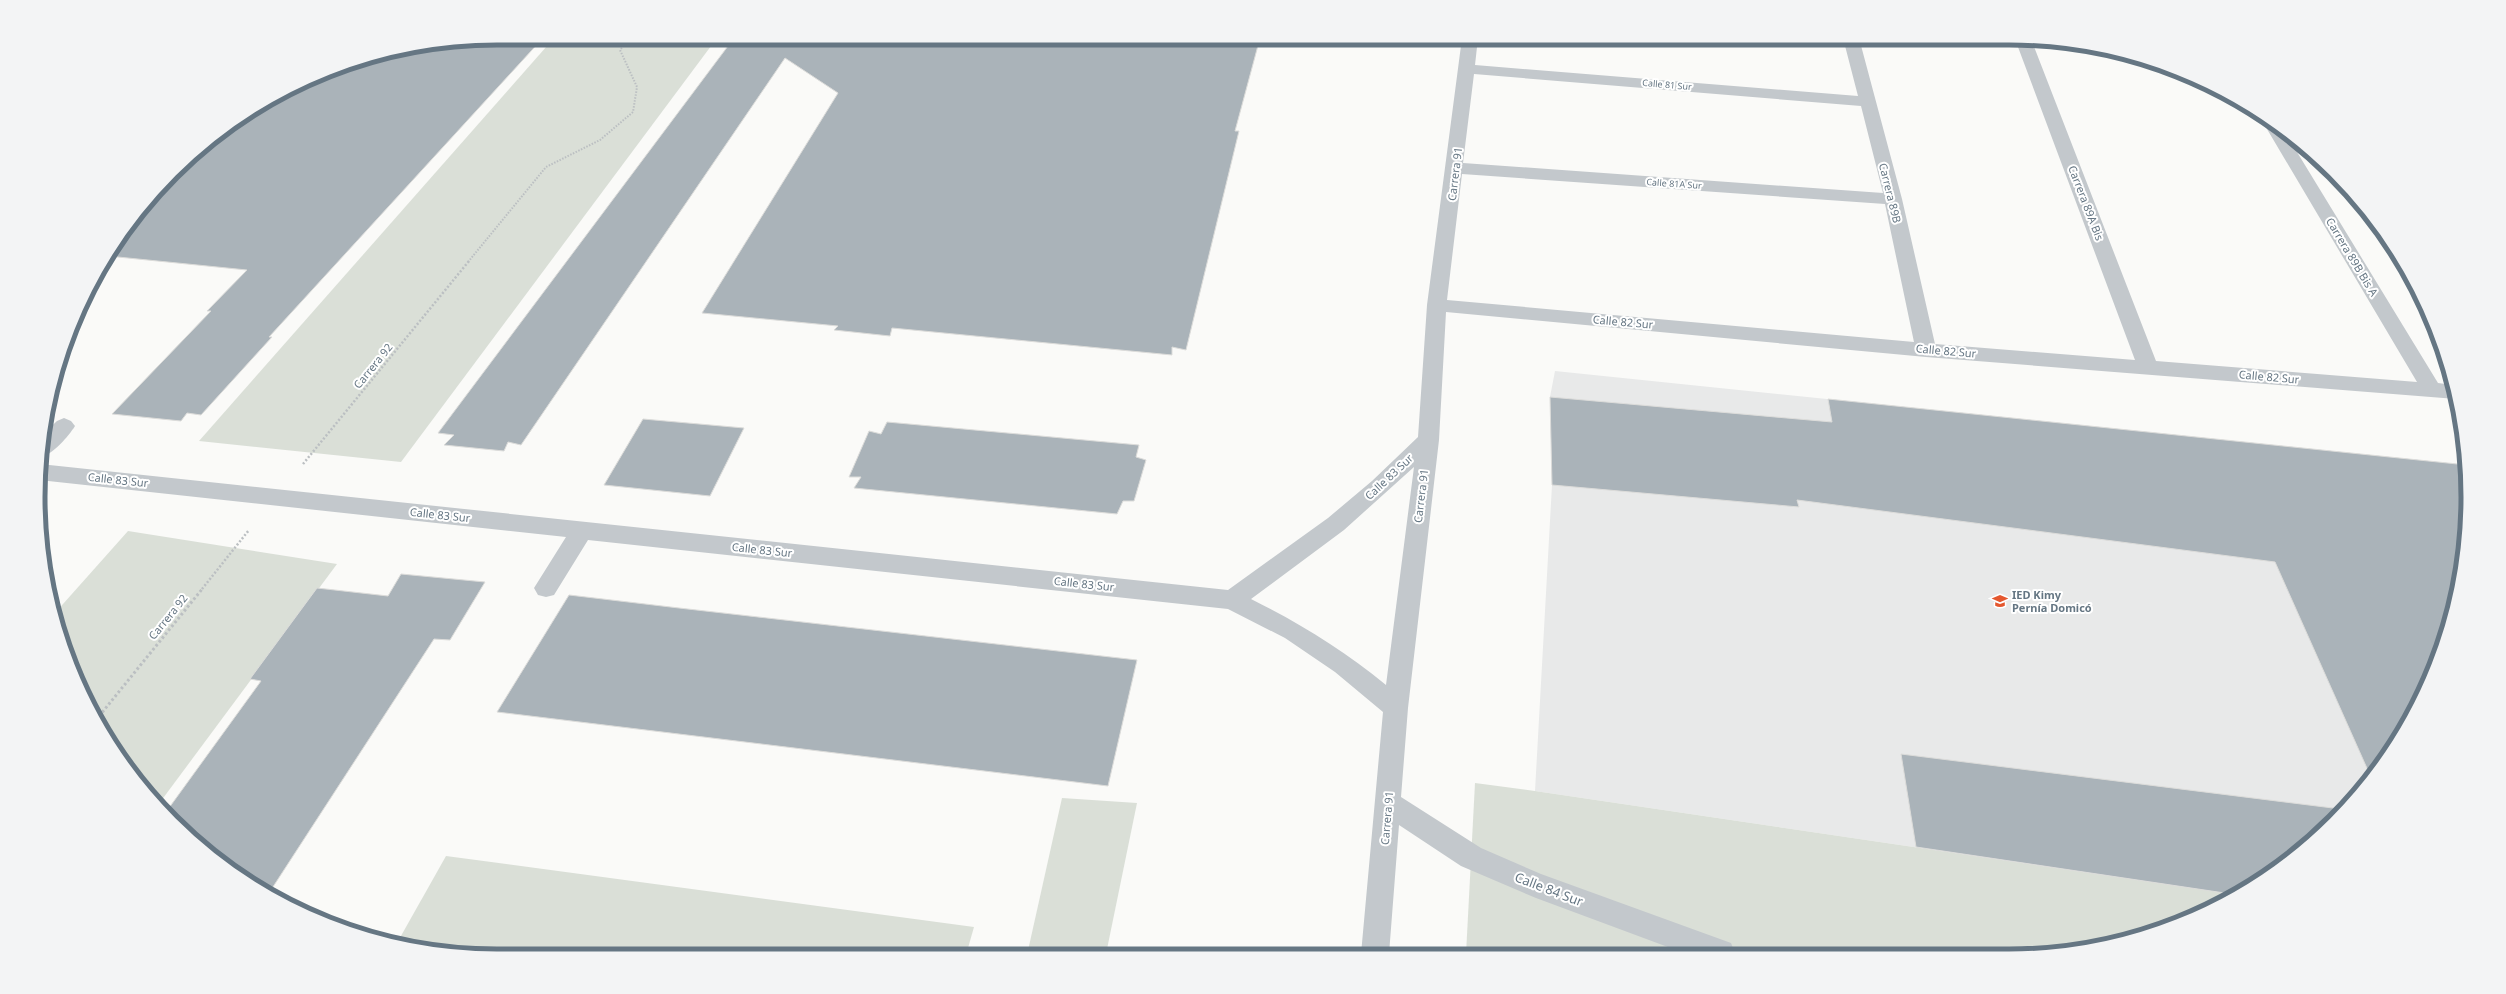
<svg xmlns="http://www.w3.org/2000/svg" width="2506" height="994" font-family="'Noto Sans',sans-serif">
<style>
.built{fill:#e8e9e9}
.green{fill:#dadfd7}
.building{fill:#aab3b9;stroke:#dcdcda}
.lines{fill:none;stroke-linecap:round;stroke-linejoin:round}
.path-far2{stroke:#bbbfc2;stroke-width:2;stroke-dasharray:1.5 1.5;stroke-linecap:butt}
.path-far1{stroke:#bbbfc2;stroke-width:2.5;stroke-dasharray:2 2;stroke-linecap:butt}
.path{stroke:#bbbfc2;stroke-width:3;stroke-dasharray:2.5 2.5;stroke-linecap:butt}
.minor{fill:#c3c8cc;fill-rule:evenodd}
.labels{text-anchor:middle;stroke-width:4;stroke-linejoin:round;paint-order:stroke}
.far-street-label{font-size:9px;fill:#657683;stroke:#fff}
.street-label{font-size:11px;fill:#657683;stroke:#fff}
.poi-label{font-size:11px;font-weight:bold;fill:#657683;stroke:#fff;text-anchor:start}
.near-street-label{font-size:13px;fill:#657683;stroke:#fff}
.rim{fill:none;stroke:#657683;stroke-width:5}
</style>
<rect width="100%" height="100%" fill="#fafaf8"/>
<path class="built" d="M 1555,371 L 2467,465 L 2464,557 L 2444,644 L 2391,752 L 2311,842 L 2238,895 L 1535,791 L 1552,485 L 1550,397 Z"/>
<g class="green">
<path d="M 554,38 L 717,38 L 401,462 L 199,441 Z"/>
<path d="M 128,531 L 337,564 L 158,805 L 100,727 L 73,672 L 55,613 Z"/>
<path d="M 1475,783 L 1535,791 L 2238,895 L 2185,921 L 2069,952 L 1466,954 Z"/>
<path d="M 1062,798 L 1137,803 L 1106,954 L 1027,955 Z"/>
<path d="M 446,856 L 974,927 L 966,955 L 497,956 L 437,952 L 397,943 Z"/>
</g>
<g class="building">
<path d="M 497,38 L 543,38 L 269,337 L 272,337 L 201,415 L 187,413 L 181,421 L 112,414 L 211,311 L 207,311 L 247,270 L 108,256 L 152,195 L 195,152 L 268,99 L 349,62 L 408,47 Z"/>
<path d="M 734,38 L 1260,38 L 1235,131 L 1239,131 L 1186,350 L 1172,347 L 1172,355 L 892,328 L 890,336 L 834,330 L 838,326 L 702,313 L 838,93 L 785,58 L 521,445 L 508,442 L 504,451 L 444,445 L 454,435 L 438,433 Z"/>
<path d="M 1550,397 L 1832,422 L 1828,399 L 2467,465 L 2464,557 L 2444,644 L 2391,752 L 2370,775 L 2275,562 L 1797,500 L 1799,507 L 1552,485 Z"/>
<path d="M 643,419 L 744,428 L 710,496 L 604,485 Z"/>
<path d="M 887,422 L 1139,445 L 1136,457 L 1146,460 L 1134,501 L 1123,501 L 1117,514 L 854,488 L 861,477 L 849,477 L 869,431 L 881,434 Z"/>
<path d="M 401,574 L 485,582 L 450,640 L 434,639 L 269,893 L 217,861 L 166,812 L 261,681 L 250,679 L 317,588 L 388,596 Z"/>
<path d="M 569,595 L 679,608 L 1137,660 L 1108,786 L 497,712 Z"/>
<path d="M 1901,754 L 2341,809 L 2311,842 L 2238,895 L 1916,847 Z"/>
</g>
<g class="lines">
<path class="path-far2" d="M 468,262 L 546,167 L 600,140 L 633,112 L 637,87 L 620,50 L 630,38"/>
<g class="path-far1">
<path d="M 303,464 L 469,261"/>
<path d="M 202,589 L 249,530"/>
</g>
<path class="path" d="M 96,720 L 203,588"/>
<g class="minor">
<path d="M 1462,38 L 1478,38 L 1475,65 L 1858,96 L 1843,38 L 1859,38 L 1902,199 L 1935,344 L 2135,360 L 2015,39 L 2031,39 L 2156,361 L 2417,382 L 2264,124 L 2267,120 L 2286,134 L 2438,383 L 2453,385 L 2456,399 L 1926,357 L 1446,312 L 1439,440 L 1408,708 L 1401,797 L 1481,848 L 1541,874 L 1731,943 L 1735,953 L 1684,953 L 1536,898 L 1461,866 L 1399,825 L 1389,954 L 1361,954 L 1383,712 L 1335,672 L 1285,638 L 1228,609 L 588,540 L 554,595 L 546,597 L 538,595 L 534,588 L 566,537 L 39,480 L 40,464 L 1228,590 L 1328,518 L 1372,481 L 1418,437 L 1427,305 ZM 1474,74 L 1861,106 L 1883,193 L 1463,163 ZM 1462,174 L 1885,204 L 1914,342 L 1447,300 ZM 1414,467 L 1386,685 C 1343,650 1301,624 1251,599 L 1344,530 Z"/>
<path d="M 64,418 L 71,421 L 75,426 C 68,437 53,454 41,457 L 42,435 L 57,421 Z"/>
</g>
</g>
<defs>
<g id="school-bare" transform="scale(1.2)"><path d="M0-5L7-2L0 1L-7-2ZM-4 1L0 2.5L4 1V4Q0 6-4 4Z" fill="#e4572e" stroke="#fff" stroke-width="2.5" paint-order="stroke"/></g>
</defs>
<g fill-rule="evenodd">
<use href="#school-bare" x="2000" y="601"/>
</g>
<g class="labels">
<g class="far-street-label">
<text transform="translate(1667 85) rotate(5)" y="3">Calle 81 Sur</text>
<text transform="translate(1674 184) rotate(4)" y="3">Calle 81A Sur</text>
</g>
<g class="street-label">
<text transform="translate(1455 174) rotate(-83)" y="4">Carrera 91</text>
<text transform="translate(1890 193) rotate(76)" y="4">Carrera 89B</text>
<text transform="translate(2086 203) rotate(69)" y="4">Carrera 89A Bis</text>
<text transform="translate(2352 257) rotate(59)" y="4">Carrera 89B Bis A</text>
<text transform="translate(1623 322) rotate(5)" y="4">Calle 82 Sur</text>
<text transform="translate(1946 351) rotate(5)" y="4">Calle 82 Sur</text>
<text transform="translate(373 366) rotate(-51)" y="4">Carrera 92</text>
<text transform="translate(2269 377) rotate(5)" y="4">Calle 82 Sur</text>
<text transform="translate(1389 477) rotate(-43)" y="4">Calle 83 Sur</text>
<text transform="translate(118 480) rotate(6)" y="4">Calle 83 Sur</text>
<text transform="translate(1421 496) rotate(-83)" y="4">Carrera 91</text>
<text transform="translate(440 515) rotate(6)" y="4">Calle 83 Sur</text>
<text transform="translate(762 550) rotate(6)" y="4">Calle 83 Sur</text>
<text transform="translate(1084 584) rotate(6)" y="4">Calle 83 Sur</text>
<text transform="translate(168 617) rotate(-51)" y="4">Carrera 92</text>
<text transform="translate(1387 818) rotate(-85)" y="4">Carrera 91</text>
</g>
<g class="poi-label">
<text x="2012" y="599">IED Kimy<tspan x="2012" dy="13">Pernía Domicó</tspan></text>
</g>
<g class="near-street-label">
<text transform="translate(1549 889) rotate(21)" y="5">Calle 84 Sur</text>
</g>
</g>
<path d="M0 0H2506V994H0ZM497 45H2009A452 452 0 0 1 2461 497V497A452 452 0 0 1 2009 949H497A452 452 0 0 1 45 497V497A452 452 0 0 1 497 45Z" fill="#f3f4f5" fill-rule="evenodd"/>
<path class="rim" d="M497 45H2009A452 452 0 0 1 2461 497V497A452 452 0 0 1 2009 949H497A452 452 0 0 1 45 497V497A452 452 0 0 1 497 45Z"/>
</svg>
